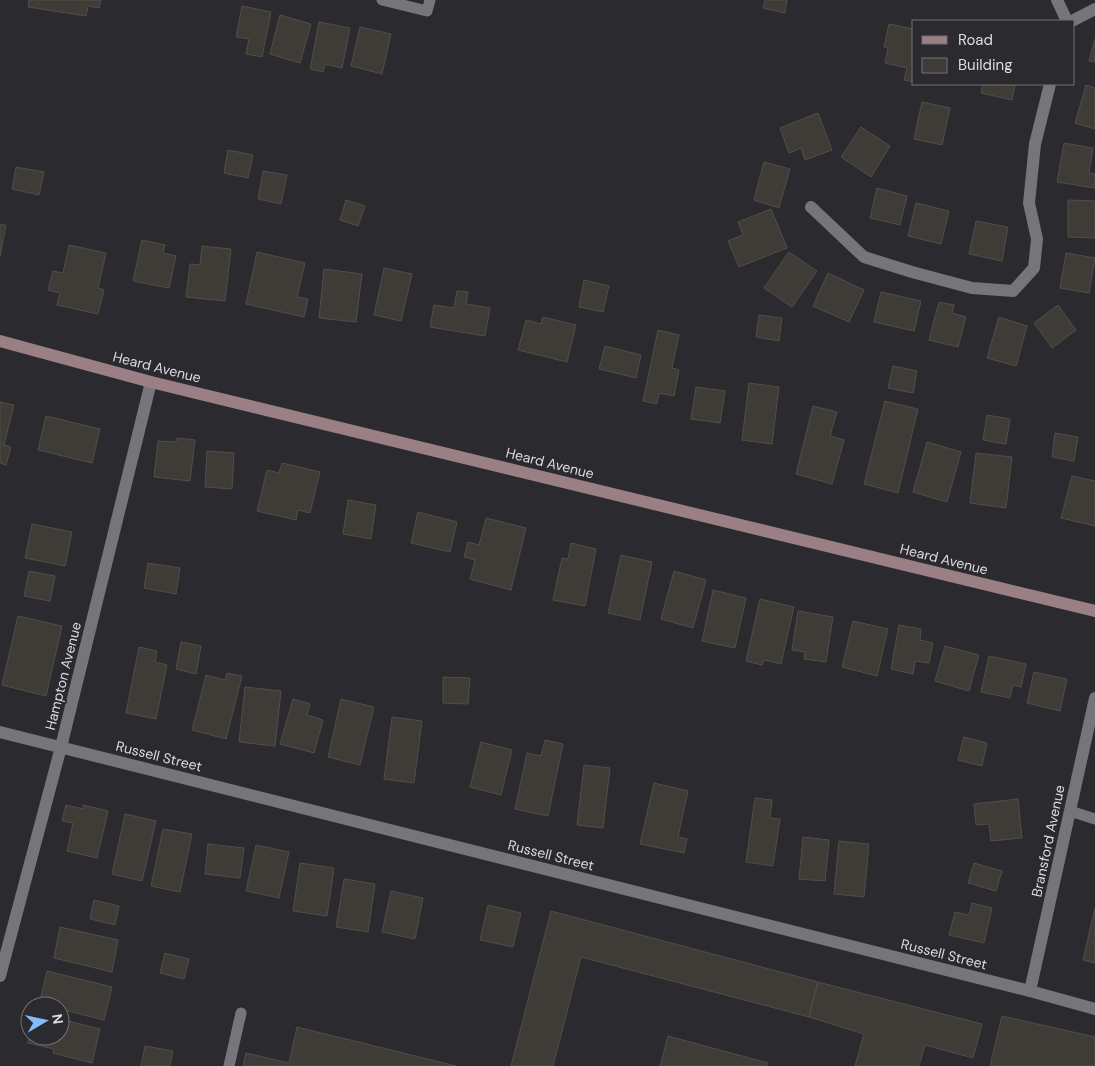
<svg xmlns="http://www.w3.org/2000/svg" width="1095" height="1066" font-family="'DM Sans',sans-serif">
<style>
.building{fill:#3f3b36;stroke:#524e49}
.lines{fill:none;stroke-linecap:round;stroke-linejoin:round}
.lane{stroke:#77757c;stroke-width:11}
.street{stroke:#77757c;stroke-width:12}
.secondary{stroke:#9a7f85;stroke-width:12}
.labels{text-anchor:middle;stroke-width:4;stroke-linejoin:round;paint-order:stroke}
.street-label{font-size:14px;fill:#dddce0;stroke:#2b2a2f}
</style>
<rect width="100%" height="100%" fill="#2b2a2f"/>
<g class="building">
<path d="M 29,0 L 101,0 L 99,8 L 88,6 L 86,16 L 28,7 Z"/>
<path d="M 765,0 L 787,0 L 785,13 L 763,8 Z"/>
<path d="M 242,6 L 271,12 L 262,57 L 246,54 L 249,39 L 236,37 Z"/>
<path d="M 280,15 L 311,24 L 300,63 L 270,54 Z"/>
<path d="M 319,22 L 350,28 L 342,68 L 325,64 L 323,72 L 310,69 Z"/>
<path d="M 889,24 L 913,29 L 914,28 L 914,82 L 904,80 L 907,68 L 885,63 L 888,48 L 884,47 Z"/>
<path d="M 360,27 L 391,34 L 382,74 L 351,66 Z"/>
<path d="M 1095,39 L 1095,62 L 1089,61 Z"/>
<path d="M 983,84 L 1015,84 L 1012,100 L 981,93 Z"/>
<path d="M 1086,85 L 1095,88 L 1095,129 L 1075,123 Z"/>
<path d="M 922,102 L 950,108 L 942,145 L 914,139 Z"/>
<path d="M 818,113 L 832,150 L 805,160 L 801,148 L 789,153 L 780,128 Z"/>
<path d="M 861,127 L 890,146 L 871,177 L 841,157 Z"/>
<path d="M 1064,143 L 1093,148 L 1089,173 L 1095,174 L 1095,188 L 1057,182 Z"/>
<path d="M 228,150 L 253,155 L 248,178 L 224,173 Z"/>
<path d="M 764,162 L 790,169 L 779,208 L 754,200 Z"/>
<path d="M 16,167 L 44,172 L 39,195 L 12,189 Z"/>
<path d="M 263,171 L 287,175 L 281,204 L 258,199 Z"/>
<path d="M 877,188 L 907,196 L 900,225 L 870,218 Z"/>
<path d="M 346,200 L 365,206 L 358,226 L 340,220 Z"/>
<path d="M 1068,200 L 1095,201 L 1095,238 L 1068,237 Z"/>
<path d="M 916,203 L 949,211 L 941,244 L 908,236 Z"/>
<path d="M 771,209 L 787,248 L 739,267 L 728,241 L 743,235 L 738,222 Z"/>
<path d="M 976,221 L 1008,227 L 1002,261 L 969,254 Z"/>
<path d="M 0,224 L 6,225 L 0,256 Z"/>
<path d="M 142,240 L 165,245 L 163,253 L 176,256 L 169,288 L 133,281 Z"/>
<path d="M 69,245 L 106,253 L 98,288 L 104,290 L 98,314 L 57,305 L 60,293 L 48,290 L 53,271 L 63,273 Z"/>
<path d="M 202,246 L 231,249 L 225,301 L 186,297 L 190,264 L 200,265 Z"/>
<path d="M 257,252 L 305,263 L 297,297 L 308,299 L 304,317 L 246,304 Z"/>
<path d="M 789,252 L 817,271 L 792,307 L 764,288 Z"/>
<path d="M 1066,253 L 1095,258 L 1089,293 L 1060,288 Z"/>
<path d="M 384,268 L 412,274 L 401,321 L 374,315 Z"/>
<path d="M 324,269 L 362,274 L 356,322 L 319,318 Z"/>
<path d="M 828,273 L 864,290 L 849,322 L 813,306 Z"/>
<path d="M 584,280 L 609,286 L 603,312 L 579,307 Z"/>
<path d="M 457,291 L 468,292 L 466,304 L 490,308 L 485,336 L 430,327 L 434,305 L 454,308 Z"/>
<path d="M 881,292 L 921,301 L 914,331 L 874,322 Z"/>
<path d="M 939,302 L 954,305 L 952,313 L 966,317 L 958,347 L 929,340 Z"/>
<path d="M 1058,305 L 1076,330 L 1052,348 L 1034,323 Z"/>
<path d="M 759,315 L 782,318 L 779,341 L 756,337 Z"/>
<path d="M 543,317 L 576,325 L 567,362 L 518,350 L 526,320 L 541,324 Z"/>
<path d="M 999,317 L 1027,326 L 1016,366 L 987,358 Z"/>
<path d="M 658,330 L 679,335 L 672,368 L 679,370 L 674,396 L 659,393 L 657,404 L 643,401 Z"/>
<path d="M 605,346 L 641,355 L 636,378 L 599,369 Z"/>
<path d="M 893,366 L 917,371 L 913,393 L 888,388 Z"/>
<path d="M 749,383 L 779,387 L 772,444 L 742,440 Z"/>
<path d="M 696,387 L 725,391 L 720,423 L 691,419 Z"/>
<path d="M 885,401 L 918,409 L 898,493 L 864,484 Z"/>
<path d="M 0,402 L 14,405 L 4,445 L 11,447 L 6,465 L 0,463 Z"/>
<path d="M 813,406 L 837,412 L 830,436 L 844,440 L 832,484 L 796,474 Z"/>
<path d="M 987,415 L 1010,419 L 1006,444 L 983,440 Z"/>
<path d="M 46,416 L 100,429 L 92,463 L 38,450 Z"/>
<path d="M 1055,433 L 1078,437 L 1074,461 L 1052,457 Z"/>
<path d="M 177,438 L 195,440 L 190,481 L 154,477 L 158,441 L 176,442 Z"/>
<path d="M 927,442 L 961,452 L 947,502 L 913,492 Z"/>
<path d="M 207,451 L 234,453 L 232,489 L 205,487 Z"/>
<path d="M 976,453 L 1012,457 L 1006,508 L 970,503 Z"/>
<path d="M 282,463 L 320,472 L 310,513 L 298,510 L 296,520 L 257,511 L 267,470 L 279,473 Z"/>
<path d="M 1072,476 L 1095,481 L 1095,526 L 1061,518 Z"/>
<path d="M 348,500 L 376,505 L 371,539 L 343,534 Z"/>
<path d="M 418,512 L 457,522 L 450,552 L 411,543 Z"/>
<path d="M 486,518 L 526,528 L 511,590 L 470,579 L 475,560 L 464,557 L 468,542 L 479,545 Z"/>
<path d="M 32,524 L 72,532 L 65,566 L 25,558 Z"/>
<path d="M 571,543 L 596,549 L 585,606 L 553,600 L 562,558 L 568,559 Z"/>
<path d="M 621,555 L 652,562 L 640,620 L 608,613 Z"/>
<path d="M 148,563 L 180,568 L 176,594 L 144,588 Z"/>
<path d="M 29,571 L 55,576 L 50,601 L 24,596 Z"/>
<path d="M 674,571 L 706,580 L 693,628 L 661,619 Z"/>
<path d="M 713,590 L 746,598 L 735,648 L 702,641 Z"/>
<path d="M 760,599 L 794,607 L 781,664 L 764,660 L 762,665 L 746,661 Z"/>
<path d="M 798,611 L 833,617 L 826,662 L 804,659 L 805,652 L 792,650 Z"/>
<path d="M 18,616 L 62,626 L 46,696 L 2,685 Z"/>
<path d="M 853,621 L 888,629 L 877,676 L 842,667 Z"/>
<path d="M 899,625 L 921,629 L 920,640 L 933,643 L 929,663 L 915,661 L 913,674 L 891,669 Z"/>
<path d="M 181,642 L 201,646 L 196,674 L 176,669 Z"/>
<path d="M 945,646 L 979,655 L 969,691 L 935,681 Z"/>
<path d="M 139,647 L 157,651 L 155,662 L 167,665 L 156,719 L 126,713 Z"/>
<path d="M 989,656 L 1026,664 L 1021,687 L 1013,685 L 1010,698 L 981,692 Z"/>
<path d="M 1034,672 L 1067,679 L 1060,711 L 1027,703 Z"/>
<path d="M 227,673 L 242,676 L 226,739 L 192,730 L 206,675 L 225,680 Z"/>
<path d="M 443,677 L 470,678 L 468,704 L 443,703 Z"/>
<path d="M 245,687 L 281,691 L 275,746 L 239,742 Z"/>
<path d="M 293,699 L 310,704 L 307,715 L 323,720 L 314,753 L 280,744 Z"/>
<path d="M 341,699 L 374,707 L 360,765 L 328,757 Z"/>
<path d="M 392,717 L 422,721 L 414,783 L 384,779 Z"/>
<path d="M 964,737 L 987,743 L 982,766 L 958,760 Z"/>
<path d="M 545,740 L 563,744 L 548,816 L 515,809 L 527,753 L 541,756 Z"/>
<path d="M 481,742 L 512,750 L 501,795 L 470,787 Z"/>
<path d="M 584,765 L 610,768 L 603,828 L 577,825 Z"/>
<path d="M 654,783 L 688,791 L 678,837 L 687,839 L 684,853 L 640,844 Z"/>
<path d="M 755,798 L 772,800 L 770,818 L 780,819 L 773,866 L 746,862 Z"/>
<path d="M 1018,799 L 1022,838 L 991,841 L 989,824 L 976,825 L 974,804 Z"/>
<path d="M 66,805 L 83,809 L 83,805 L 108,811 L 97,858 L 67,851 L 73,823 L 62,821 Z"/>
<path d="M 125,814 L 156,821 L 142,881 L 112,874 Z"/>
<path d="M 163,829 L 192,834 L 180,892 L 151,886 Z"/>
<path d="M 803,837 L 829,840 L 825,881 L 799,879 Z"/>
<path d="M 839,841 L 869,844 L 864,897 L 834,894 Z"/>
<path d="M 208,844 L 244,848 L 240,878 L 205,874 Z"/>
<path d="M 256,845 L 289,852 L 279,898 L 246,891 Z"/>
<path d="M 300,863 L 334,868 L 327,916 L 293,911 Z"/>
<path d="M 974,863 L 1002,871 L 996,891 L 968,883 Z"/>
<path d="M 344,879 L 375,884 L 368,932 L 336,927 Z"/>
<path d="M 391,891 L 423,898 L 415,939 L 382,932 Z"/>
<path d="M 94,900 L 119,906 L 115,925 L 90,919 Z"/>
<path d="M 972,903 L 992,908 L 984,943 L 949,935 L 955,912 L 969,915 Z"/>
<path d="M 488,905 L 521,913 L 513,947 L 480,940 Z"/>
<path d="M 1095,908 L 1095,963 L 1083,960 Z"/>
<path d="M 551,911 L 818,982 L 809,1017 L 581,957 L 553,1066 L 511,1066 Z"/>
<path d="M 60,927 L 118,940 L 112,972 L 54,958 Z"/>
<path d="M 165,953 L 189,959 L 184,979 L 160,973 Z"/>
<path d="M 47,971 L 112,987 L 104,1020 L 60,1009 L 60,1006 L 39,1004 Z"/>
<path d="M 818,982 L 982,1024 L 973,1058 L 925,1045 L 919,1066 L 855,1066 L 864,1034 L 809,1017 Z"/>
<path d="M 1002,1016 L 1095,1037 L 1095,1066 L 990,1066 Z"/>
<path d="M 60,1019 L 100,1029 L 92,1063 L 53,1053 L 54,1049 L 28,1043 L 30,1033 L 30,1036 L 60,1036 Z"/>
<path d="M 297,1027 L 456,1066 L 243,1066 L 246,1053 L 289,1063 Z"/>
<path d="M 668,1036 L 768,1063 L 767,1066 L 660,1066 Z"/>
<path d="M 145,1046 L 173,1051 L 170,1066 L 141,1066 Z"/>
</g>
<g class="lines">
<g class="lane">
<path d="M 382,0 L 427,11 L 430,0"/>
<path d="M 1070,811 L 1095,819"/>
<path d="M 229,1066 L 241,1013"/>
</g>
<g class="street">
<path d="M 1057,0 L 1067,21"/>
<path d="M 1072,21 L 1095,9"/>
<path d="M 811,207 L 864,257 L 912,272 L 972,288 L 1013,291 L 1034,268 L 1037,239 L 1029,203 L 1035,144 L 1050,84"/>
<path d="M 0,732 L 1030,991 L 1095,1009"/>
<path d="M 0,976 L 61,747 L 151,382"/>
<path d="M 1030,991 L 1095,698"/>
</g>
<path class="secondary" d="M 0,341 L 151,382 L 1095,611"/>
</g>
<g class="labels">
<g class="street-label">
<text transform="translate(157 367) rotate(14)" y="5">Heard Avenue</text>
<text transform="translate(550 463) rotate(14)" y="5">Heard Avenue</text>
<text transform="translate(944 559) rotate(14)" y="5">Heard Avenue</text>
<text transform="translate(63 676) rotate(-76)" y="5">Hampton Avenue</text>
<text transform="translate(159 756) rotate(14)" y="5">Russell Street</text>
<text transform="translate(1048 841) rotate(-78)" y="5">Bransford Avenue</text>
<text transform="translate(551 855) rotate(14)" y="5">Russell Street</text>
<text transform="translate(944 954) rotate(14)" y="5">Russell Street</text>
</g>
</g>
<rect x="912" y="20" width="162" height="65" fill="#2b2a2f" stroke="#727176"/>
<rect x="922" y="36" width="25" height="8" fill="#9a7f85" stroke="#727176"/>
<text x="958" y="45" font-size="15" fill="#dddce0">Road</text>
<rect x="922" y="58" width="25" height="15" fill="#3f3b36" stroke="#727176"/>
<text x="958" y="70" font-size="15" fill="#dddce0">Building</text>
<g transform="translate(45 1021) rotate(81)"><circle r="24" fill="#2b2a2f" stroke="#727176"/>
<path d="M0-4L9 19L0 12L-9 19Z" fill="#82bcfa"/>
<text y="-8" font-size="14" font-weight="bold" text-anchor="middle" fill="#dddce0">N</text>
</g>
</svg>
